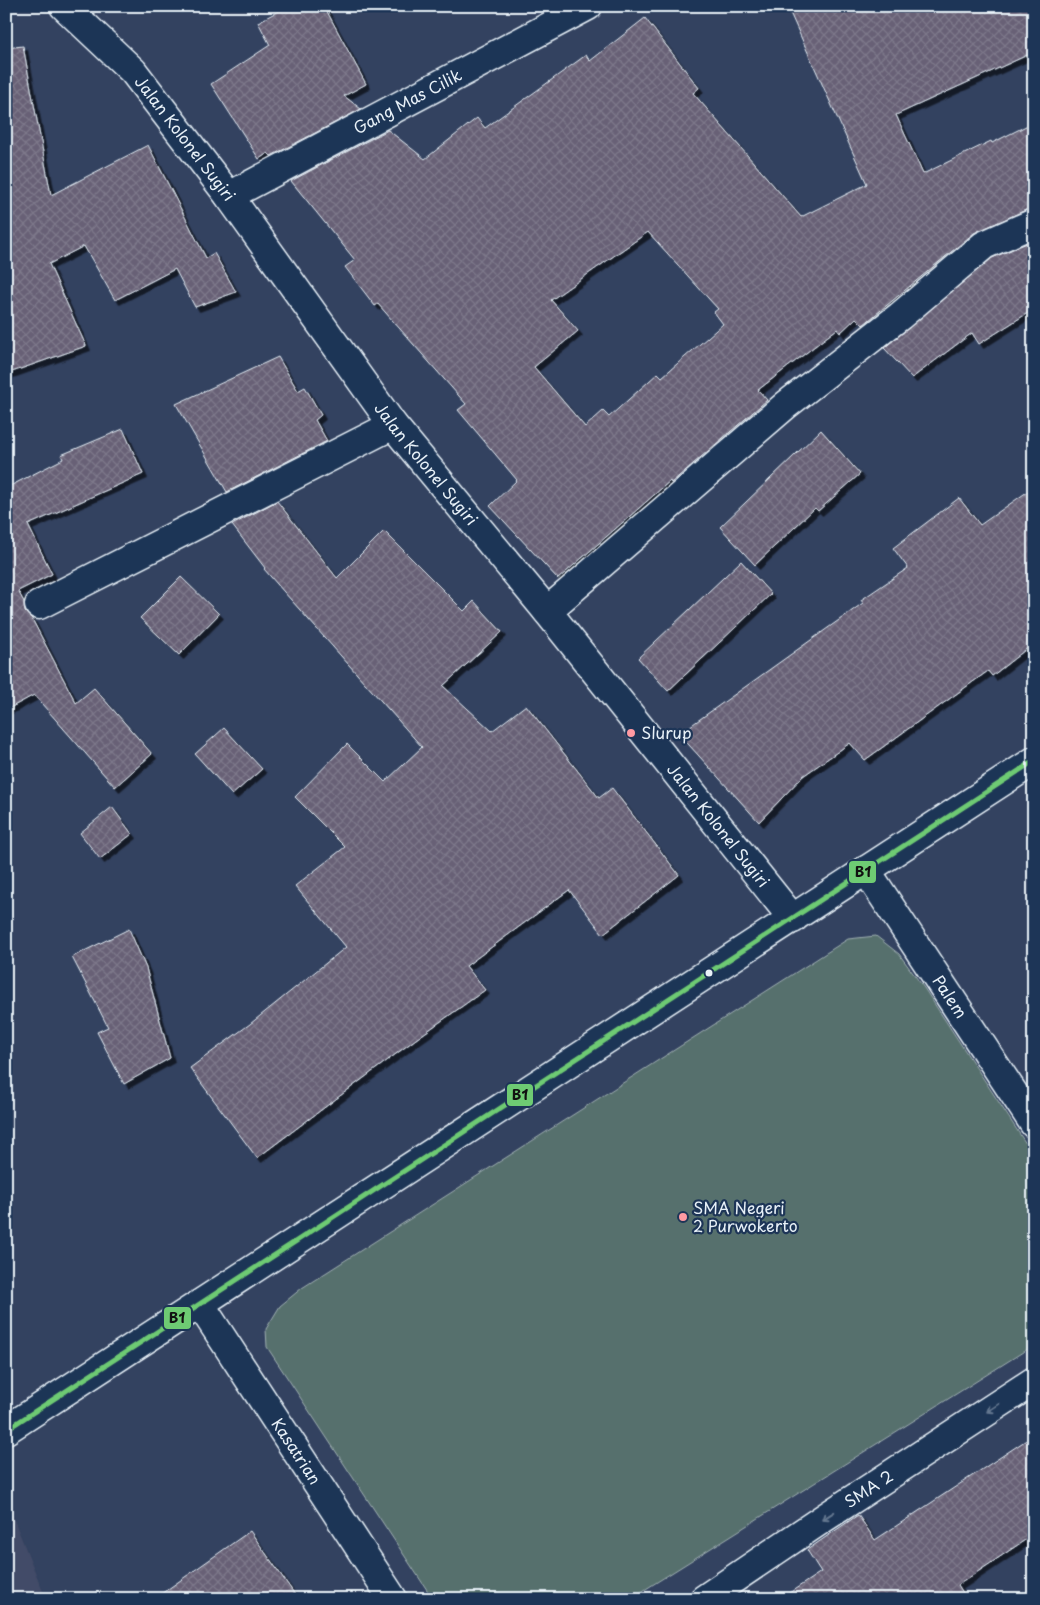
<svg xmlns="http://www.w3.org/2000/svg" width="1040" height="1605" font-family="'Playpen Sans',sans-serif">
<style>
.built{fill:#434b67}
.green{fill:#57706d;stroke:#a0b0b2}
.building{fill:url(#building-cross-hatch);stroke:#e8f1f8;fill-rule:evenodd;filter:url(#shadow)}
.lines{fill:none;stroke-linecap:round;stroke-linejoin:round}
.minor-casing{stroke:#e8f1f8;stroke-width:31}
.major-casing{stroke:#e8f1f8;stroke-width:31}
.minor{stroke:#1d3557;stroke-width:28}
.major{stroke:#1d3557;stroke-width:28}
.bus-1-casing{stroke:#1d3557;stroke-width:9}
.bus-1{stroke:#6ecb73;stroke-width:5}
.oneway{stroke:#64778f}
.poi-dot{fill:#ff9aa2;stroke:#1d3557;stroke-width:2}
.bus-dot{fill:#e8f1f8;stroke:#1d3557;stroke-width:2}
.labels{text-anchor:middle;stroke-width:4.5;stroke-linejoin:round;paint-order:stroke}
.street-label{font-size:16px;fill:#e8f1f8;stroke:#1d3557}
.poi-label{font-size:16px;fill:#e8f1f8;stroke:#1d3557;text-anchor:start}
.line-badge{stroke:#1d3557;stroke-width:2}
.pale-badge-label{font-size:14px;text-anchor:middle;font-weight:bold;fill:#111}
</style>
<defs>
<pattern id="building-cross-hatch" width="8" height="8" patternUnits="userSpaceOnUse" patternTransform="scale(1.25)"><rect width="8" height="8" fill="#676176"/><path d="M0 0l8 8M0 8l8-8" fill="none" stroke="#7d788a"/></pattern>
<filter id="shadow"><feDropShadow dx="4.5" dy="4.5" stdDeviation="0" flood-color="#0009"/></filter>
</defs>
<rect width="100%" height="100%" fill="#334260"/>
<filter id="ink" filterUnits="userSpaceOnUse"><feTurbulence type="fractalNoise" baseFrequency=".02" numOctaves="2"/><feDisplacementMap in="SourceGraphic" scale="10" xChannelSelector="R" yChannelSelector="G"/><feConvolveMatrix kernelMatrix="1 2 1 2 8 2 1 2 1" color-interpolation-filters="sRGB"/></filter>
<g filter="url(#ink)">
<path class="built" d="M 6,1500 L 46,1599 L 6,1599 Z"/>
<path class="green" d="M 876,936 L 899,954 L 924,988 L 1034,1156 L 1034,1345 L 630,1599 L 433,1599 L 267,1347 L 266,1329 L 280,1306 L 302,1288 L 848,939 Z"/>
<g class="building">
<path d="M 288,6 L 324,6 L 366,84 L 344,96 L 361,109 L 271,156 L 268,153 L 259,159 L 211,84 L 270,45 L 258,22 Z"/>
<path d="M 787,6 L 1034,6 L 1034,52 L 896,115 L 923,174 L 991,141 L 992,143 L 1034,122 L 1034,208 L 1028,209 L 974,233 L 863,325 L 856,318 L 840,333 L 837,329 L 758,390 L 767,400 L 671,483 L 670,481 L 558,579 L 490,506 L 517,480 L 458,410 L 466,404 L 378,304 L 375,306 L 345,267 L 355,260 L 291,181 L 388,130 L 425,159 L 477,118 L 485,128 L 586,55 L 590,61 L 645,18 L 699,88 L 693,93 L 801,217 L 867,184 ZM 648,232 L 718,309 L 714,312 L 723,324 L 662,377 L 658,373 L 609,417 L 603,411 L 585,427 L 534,367 L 578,331 L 551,300 Z"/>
<path d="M 23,46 L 51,195 L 148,145 L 206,258 L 214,253 L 236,292 L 195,307 L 175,269 L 115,300 L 84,246 L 49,264 L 86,346 L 6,374 L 6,48 Z"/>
<path d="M 1034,240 L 1034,309 L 979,344 L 972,333 L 912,378 L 884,348 L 992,258 Z"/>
<path d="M 278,357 L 298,391 L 305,387 L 321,415 L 315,420 L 327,441 L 227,492 L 176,404 Z"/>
<path d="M 123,429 L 143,474 L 28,525 L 52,574 L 18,591 L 24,602 L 25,612 L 32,619 L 76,703 L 94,688 L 152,754 L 115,787 L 34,695 L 6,710 L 6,479 L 10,486 L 63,459 L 61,455 Z"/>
<path d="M 821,430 L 860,474 L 818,511 L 815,508 L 755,565 L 720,527 Z"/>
<path d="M 1034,487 L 1034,643 L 992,676 L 988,671 L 865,760 L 850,743 L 803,776 L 759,822 L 679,734 L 863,603 L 861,600 L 908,568 L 893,548 L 959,498 L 980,525 Z"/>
<path d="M 277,501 L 337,578 L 384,531 L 464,611 L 474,601 L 502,632 L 443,686 L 492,731 L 526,705 L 599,798 L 612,788 L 679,875 L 603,934 L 569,890 L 466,966 L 485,990 L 416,1039 L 257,1158 L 190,1068 L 250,1024 L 346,947 L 295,886 L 345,847 L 295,797 L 347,744 L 385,782 L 422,747 L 284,592 L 264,569 L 265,568 L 232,525 Z"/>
<path d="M 741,561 L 771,594 L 668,691 L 638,658 Z"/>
<path d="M 181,577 L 219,614 L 179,655 L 140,618 Z"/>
<path d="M 224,728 L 262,769 L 232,795 L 195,754 Z"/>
<path d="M 112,807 L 132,834 L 100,859 L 80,833 Z"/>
<path d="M 129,929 L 146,968 L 170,1058 L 124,1084 L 97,1032 L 108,1027 L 72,957 Z"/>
<path d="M 1034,1435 L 1034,1534 L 958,1585 L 967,1599 L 780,1599 L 821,1572 L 807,1550 L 858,1515 L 875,1540 Z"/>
<path d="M 250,1531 L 298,1599 L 154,1599 Z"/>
</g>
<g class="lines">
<g class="minor-casing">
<g id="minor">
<path id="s1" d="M 64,6 L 133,71 L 229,196 L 393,425 L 547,611 L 793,919"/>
<path id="s2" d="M 229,196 L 588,6"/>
<path d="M 39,605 L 393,425"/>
<path d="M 547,611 L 786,405 L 900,316 L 984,245 L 1034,223"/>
<path id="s3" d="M 866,870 L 1034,1124"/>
<path id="s4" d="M 200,1304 L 393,1599"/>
<path id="s5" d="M 704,1599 L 824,1518 L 1034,1381"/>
</g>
</g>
<g class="major-casing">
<path id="major" d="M 6,1430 L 1034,761"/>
</g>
<use href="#minor" class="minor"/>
<use href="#major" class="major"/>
<g class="bus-1-casing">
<path id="bus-1" d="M 6,1430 L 1034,761"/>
</g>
<use href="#bus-1" class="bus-1"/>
</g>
<defs><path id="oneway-shaft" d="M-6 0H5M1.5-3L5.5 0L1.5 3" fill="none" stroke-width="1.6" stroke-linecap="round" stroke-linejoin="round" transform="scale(1.25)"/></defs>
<g class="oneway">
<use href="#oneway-shaft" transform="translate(993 1408) rotate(147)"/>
<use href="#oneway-shaft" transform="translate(828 1516) rotate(147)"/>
</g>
</g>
<g class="poi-dot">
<circle cx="631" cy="733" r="5"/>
<circle cx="683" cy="1217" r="5"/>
</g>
<circle class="bus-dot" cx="709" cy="973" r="4.5"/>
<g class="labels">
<g class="street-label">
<text dy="6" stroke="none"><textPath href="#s2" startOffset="202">Gang Mas Cilik</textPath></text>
<text dy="6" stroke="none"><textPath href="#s1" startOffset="180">Jalan Kolonel Sugiri</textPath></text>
<text dy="6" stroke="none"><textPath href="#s1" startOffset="585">Jalan Kolonel Sugiri</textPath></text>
<text dy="6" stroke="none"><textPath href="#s1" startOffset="1050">Jalan Kolonel Sugiri</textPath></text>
<text dy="6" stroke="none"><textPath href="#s3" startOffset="152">Palem</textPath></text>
<text dy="6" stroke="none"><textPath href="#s4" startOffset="176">Kasatrian</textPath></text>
<text dy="6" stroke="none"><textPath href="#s5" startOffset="198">SMA 2</textPath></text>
</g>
<g class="poi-label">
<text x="641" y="739">Slurup</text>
<text x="693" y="1214">SMA Negeri<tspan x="693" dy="18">2 Purwokerto</tspan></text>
</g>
</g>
<g class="line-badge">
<rect x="848" y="860" width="29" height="24" rx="5" fill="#6ecb73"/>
<rect x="506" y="1083" width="28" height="24" rx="5" fill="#6ecb73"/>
<rect x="163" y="1306" width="29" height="24" rx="5" fill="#6ecb73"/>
</g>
<g class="pale-badge-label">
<text x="863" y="877">B1</text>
<text x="520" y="1100">B1</text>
<text x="177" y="1323">B1</text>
</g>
<rect width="1040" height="1605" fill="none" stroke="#1d3557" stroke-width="25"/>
<rect x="12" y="12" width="1015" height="1580" fill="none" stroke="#e8f1f8" stroke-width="2" filter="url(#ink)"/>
</svg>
